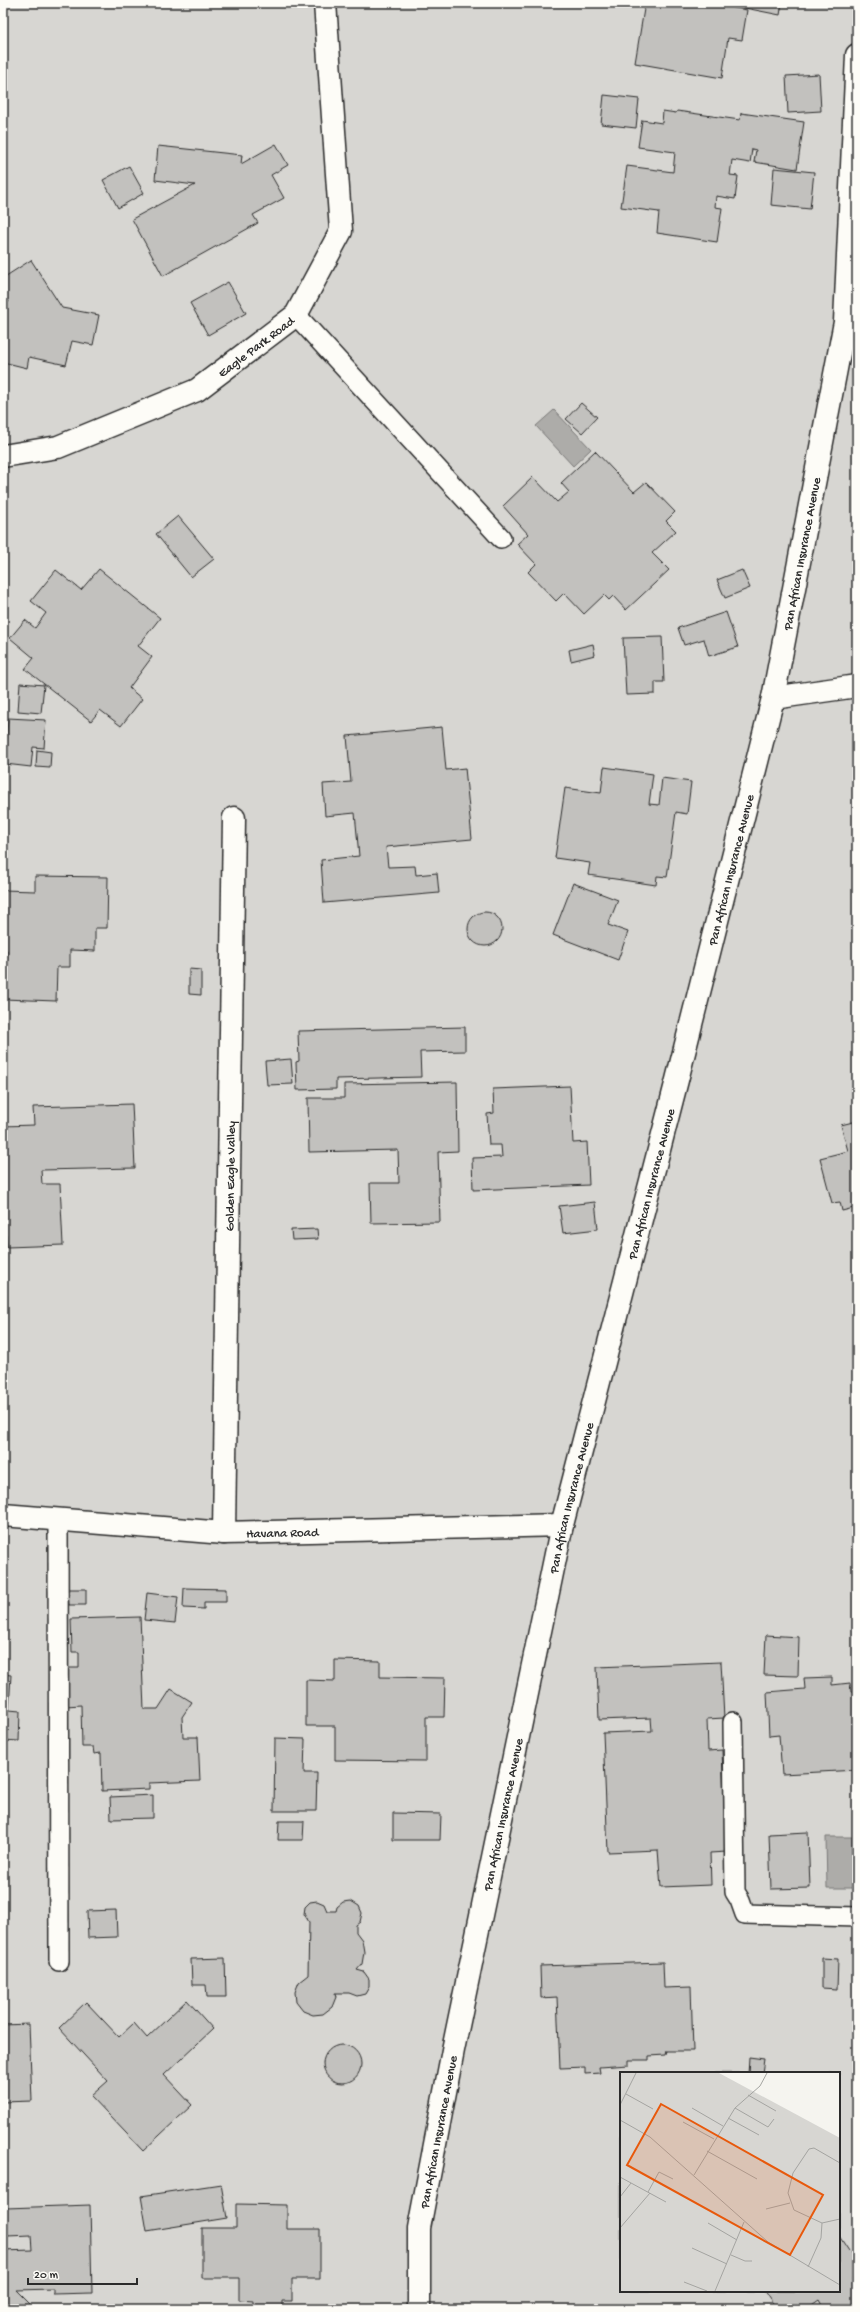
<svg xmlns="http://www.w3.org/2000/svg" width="860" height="2312" font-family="'Gochi Hand',sans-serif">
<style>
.green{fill:#d7d6d2;stroke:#81807e;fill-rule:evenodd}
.water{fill:#adaca9;stroke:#797877}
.building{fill:#c2c1be;stroke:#2b2b2b}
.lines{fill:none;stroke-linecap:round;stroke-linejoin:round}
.lane-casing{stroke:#2b2b2b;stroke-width:22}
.street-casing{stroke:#2b2b2b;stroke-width:25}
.lane{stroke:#fdfcf7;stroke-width:19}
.street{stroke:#fdfcf7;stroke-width:22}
.labels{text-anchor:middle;stroke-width:3;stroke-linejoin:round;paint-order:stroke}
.street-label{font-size:13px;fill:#2b2b2b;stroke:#fdfcf7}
.inset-road{fill:none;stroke:#a4a4a1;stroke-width:1}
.view{fill:#e8590c;fill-opacity:0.15;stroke:#e8590c;stroke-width:2}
.inset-edge{fill:none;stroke:#2b2b2b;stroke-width:2}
</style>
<rect width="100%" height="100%" fill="#f5f4ef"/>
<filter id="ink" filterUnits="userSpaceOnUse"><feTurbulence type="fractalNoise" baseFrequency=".025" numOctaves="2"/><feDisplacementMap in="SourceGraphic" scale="8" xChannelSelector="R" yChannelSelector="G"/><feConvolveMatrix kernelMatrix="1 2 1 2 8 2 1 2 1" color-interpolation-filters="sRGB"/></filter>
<g filter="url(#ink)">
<path class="green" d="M 3,3 L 857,3 L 857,2309 L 3,2309 ZM 621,2073 L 839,2073 L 839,2291 L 621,2291 Z"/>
<g class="water">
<path d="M 554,410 L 591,449 L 573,466 L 536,426 Z"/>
<path d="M 826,1837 L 852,1837 L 853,1888 L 827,1888 Z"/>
</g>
<g class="building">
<path d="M 220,3 L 256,3 L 221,6 Z"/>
<path d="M 645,3 L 706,3 L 747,10 L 742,40 L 728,38 L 722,78 L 635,63 Z"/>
<path d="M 730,3 L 782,3 L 780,15 L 730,5 Z"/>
<path d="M 819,74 L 821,111 L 788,113 L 786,76 Z"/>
<path d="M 604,95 L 639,99 L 636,128 L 601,124 Z"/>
<path d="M 663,111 L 676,113 L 677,111 L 740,120 L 741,113 L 804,122 L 797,169 L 754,162 L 756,150 L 752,149 L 750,163 L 732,160 L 730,175 L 738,176 L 735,199 L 716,196 L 715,207 L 722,208 L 717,242 L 657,233 L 659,212 L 621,207 L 627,166 L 673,172 L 675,152 L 638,147 L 642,120 L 662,123 Z"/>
<path d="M 276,144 L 288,165 L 271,175 L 284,198 L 253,215 L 258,223 L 163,276 L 132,219 L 195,185 L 155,180 L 158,146 L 242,155 L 241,164 Z"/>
<path d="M 129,166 L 144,193 L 118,208 L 103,180 Z"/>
<path d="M 774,168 L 814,172 L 810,209 L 771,205 Z"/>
<path d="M 31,260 L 62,308 L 99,315 L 93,345 L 72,341 L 66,365 L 29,357 L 27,368 L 3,362 L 3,300 L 9,302 L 3,292 L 3,278 Z"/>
<path d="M 228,282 L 246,313 L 208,335 L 190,303 Z"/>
<path d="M 581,403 L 597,417 L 582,433 L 566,419 Z"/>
<path d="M 595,451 L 634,492 L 646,482 L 675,512 L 666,521 L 676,531 L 652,553 L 669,570 L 626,610 L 613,596 L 609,600 L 604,595 L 584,614 L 564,593 L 556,601 L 528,572 L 536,564 L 517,544 L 528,534 L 503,506 L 533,477 L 557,502 L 569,492 L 561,483 Z"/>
<path d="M 178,516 L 214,559 L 191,577 L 156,534 Z"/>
<path d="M 99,569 L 160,618 L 138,646 L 152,657 L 129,688 L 142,699 L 121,726 L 100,710 L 91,721 L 25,669 L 34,658 L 10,638 L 25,620 L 35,628 L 46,613 L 31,601 L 56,570 L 81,590 Z"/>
<path d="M 742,570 L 750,588 L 725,598 L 717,580 Z"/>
<path d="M 726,612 L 738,647 L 709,656 L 704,639 L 684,645 L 678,628 Z"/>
<path d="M 662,637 L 664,682 L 655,682 L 655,694 L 626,695 L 623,638 Z"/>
<path d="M 593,644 L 595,655 L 571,661 L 569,650 Z"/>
<path d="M 20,683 L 44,685 L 41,713 L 18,711 Z"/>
<path d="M 8,718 L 46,720 L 44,748 L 33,747 L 31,767 L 5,764 Z"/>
<path d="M 442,727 L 446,770 L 465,768 L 472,839 L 386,847 L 388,867 L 415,866 L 416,875 L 437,873 L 439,893 L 324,903 L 321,860 L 359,856 L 355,813 L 325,816 L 323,784 L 351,782 L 347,736 Z"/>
<path d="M 37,750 L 51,752 L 50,768 L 36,767 Z"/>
<path d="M 604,767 L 653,774 L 649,804 L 659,805 L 662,778 L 691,782 L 687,814 L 676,812 L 667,877 L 657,876 L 656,885 L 588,875 L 590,863 L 555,858 L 565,788 L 601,793 Z"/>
<path d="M 35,876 L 108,877 L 107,928 L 95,928 L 95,951 L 70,950 L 70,967 L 57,967 L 56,1001 L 3,999 L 3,959 L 7,959 L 7,950 L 3,950 L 3,890 L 35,891 Z"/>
<path d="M 573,883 L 618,900 L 608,925 L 628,932 L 618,960 L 553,935 Z"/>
<circle cx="485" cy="929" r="17"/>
<path d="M 189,969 L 201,970 L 201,995 L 189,994 Z"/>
<path d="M 465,1027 L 465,1051 L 420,1052 L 421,1077 L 336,1079 L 336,1089 L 297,1090 L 296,1062 L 299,1061 L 298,1031 Z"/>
<path d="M 291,1059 L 293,1084 L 267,1085 L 265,1061 Z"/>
<path d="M 457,1082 L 458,1151 L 438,1152 L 440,1222 L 371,1223 L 370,1183 L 399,1183 L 398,1150 L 309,1152 L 308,1098 L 344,1098 L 344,1084 Z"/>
<path d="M 570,1086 L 573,1143 L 587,1142 L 589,1185 L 473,1190 L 472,1158 L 502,1157 L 501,1145 L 489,1145 L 487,1114 L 494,1113 L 493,1089 Z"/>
<path d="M 132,1104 L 135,1168 L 41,1170 L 42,1184 L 60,1184 L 63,1245 L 7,1247 L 6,1235 L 3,1235 L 3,1126 L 34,1125 L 33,1107 Z"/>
<path d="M 857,1121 L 857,1218 L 854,1208 L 842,1211 L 840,1202 L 832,1203 L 820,1158 L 848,1151 L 841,1125 Z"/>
<path d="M 595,1202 L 598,1229 L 563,1233 L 559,1206 Z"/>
<path d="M 317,1229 L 318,1239 L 292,1240 L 291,1230 Z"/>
<path d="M 184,1588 L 226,1589 L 226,1602 L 204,1602 L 204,1609 L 183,1608 Z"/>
<path d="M 68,1589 L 86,1589 L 86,1605 L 69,1605 Z"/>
<path d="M 147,1593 L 178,1597 L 175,1623 L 144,1620 Z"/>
<path d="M 140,1617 L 144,1709 L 158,1709 L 171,1689 L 192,1702 L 182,1717 L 183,1737 L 198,1737 L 200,1781 L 149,1783 L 149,1789 L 102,1791 L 101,1753 L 94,1754 L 93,1747 L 82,1747 L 81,1705 L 66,1706 L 64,1668 L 79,1668 L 79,1652 L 72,1652 L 71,1619 Z"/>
<path d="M 766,1635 L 799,1637 L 798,1676 L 764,1675 Z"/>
<path d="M 335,1660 L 380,1661 L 380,1677 L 445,1678 L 444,1717 L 426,1717 L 426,1761 L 335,1760 L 335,1726 L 306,1726 L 306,1680 L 335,1681 Z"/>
<path d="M 721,1662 L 724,1718 L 707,1719 L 708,1751 L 722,1750 L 726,1852 L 710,1853 L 711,1885 L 661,1887 L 658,1850 L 608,1852 L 603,1733 L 652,1731 L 651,1718 L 599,1720 L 597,1667 Z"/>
<path d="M 3,1674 L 11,1675 L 9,1710 L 20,1711 L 19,1741 L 3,1740 Z"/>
<path d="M 832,1677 L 832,1685 L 850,1683 L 851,1692 L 857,1692 L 857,1770 L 782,1774 L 779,1735 L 769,1736 L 767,1692 L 805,1689 L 804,1678 Z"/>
<path d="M 275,1738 L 305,1739 L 304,1773 L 317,1773 L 316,1811 L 274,1811 Z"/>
<path d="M 153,1795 L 153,1818 L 111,1819 L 110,1797 Z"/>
<path d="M 393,1813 L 441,1814 L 440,1840 L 393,1840 Z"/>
<path d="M 279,1821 L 304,1821 L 303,1840 L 278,1840 Z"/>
<path d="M 808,1832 L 810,1888 L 771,1889 L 769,1834 Z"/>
<path d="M 317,1901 L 324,1904 L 327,1911 L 336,1911 L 337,1907 L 343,1902 L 351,1901 L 359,1906 L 362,1913 L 360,1922 L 356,1925 L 356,1932 L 362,1940 L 364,1952 L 362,1964 L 357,1970 L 364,1972 L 369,1979 L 369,1987 L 365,1994 L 357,1996 L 349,1993 L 335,1993 L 336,1997 L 332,2007 L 323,2014 L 313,2015 L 303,2011 L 296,2002 L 295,1992 L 299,1982 L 308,1975 L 309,1922 L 304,1914 L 305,1907 L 310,1902 Z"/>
<path d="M 116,1910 L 117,1937 L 88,1938 L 87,1911 Z"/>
<path d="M 225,1958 L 226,1997 L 207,1997 L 206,1985 L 192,1985 L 191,1959 Z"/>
<path d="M 822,1958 L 838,1959 L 837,1989 L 822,1988 Z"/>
<path d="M 663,1962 L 664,1988 L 691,1987 L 693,2051 L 666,2051 L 665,2055 L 649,2056 L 649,2060 L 629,2060 L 629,2065 L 599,2067 L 600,2073 L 585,2074 L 585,2067 L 560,2068 L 557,1997 L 541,1998 L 540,1966 Z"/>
<path d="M 187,2000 L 213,2029 L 164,2075 L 192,2105 L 143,2151 L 91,2096 L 108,2081 L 59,2028 L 86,2002 L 119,2037 L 134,2023 L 147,2038 Z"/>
<path d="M 29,2024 L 32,2101 L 3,2102 L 3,2025 Z"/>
<circle cx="342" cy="2064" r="19"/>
<path d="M 749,2057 L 764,2059 L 762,2073 L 748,2073 Z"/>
<path d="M 221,2184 L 227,2218 L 147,2231 L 141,2196 Z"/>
<path d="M 236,2204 L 287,2205 L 287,2229 L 320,2229 L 320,2279 L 292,2279 L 292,2301 L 282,2301 L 282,2309 L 253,2309 L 253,2301 L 239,2300 L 239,2278 L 202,2278 L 202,2228 L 236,2228 Z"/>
<path d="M 90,2205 L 92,2293 L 53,2294 L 53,2289 L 16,2290 L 35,2309 L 3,2309 L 3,2251 L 32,2250 L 31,2235 L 7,2236 L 6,2208 Z"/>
<path d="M 839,2236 L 857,2263 L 857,2274 L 852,2278 L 857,2285 L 857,2309 L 824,2309 L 819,2300 L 806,2309 L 776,2309 L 764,2291 L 839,2291 Z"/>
</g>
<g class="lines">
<g class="lane-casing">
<g id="lane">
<path d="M 296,315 L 501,538"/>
<path d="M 58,1520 L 59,1961"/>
<path d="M 733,1722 L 735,1892 L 740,1900 L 745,1914 L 857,1917"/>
</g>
</g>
<g class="street-casing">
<g id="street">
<path id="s1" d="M 3,456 L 58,447 L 197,390 L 296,315 L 341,231 L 325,3"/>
<path d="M 773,698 L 857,686"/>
<path id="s2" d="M 3,1515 L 224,1533 L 562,1525"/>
<path id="s3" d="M 224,1533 L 234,818"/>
<path id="s4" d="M 419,2309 L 419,2228 L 453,2050 L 562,1525 L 677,1080 L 773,698 L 845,322 L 857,55"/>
</g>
</g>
<use href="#lane" class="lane"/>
<use href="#street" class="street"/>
</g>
</g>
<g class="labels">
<g class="street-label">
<text dy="5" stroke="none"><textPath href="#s1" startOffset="279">Eagle Park Road</textPath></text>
<text dy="5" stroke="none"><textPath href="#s4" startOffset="1799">Pan African Insurance Avenue</textPath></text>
<text dy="5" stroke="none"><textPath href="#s4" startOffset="1475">Pan African Insurance Avenue</textPath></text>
<text dy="5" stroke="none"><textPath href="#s3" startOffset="357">Golden Eagle Valley</textPath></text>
<text dy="5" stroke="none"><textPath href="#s4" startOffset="1151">Pan African Insurance Avenue</textPath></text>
<text dy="5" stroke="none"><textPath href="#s4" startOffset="827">Pan African Insurance Avenue</textPath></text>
<text dy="5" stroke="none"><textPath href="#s2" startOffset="280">Havana Road</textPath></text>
<text dy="5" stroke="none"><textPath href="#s4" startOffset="503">Pan African Insurance Avenue</textPath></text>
<text dy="5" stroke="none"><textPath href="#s4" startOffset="179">Pan African Insurance Avenue</textPath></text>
</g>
</g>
<g transform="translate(620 2072)">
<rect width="220" height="220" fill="#f5f4ef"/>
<path d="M 0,1 L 99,1 L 220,66 L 220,219 L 0,219 Z" fill="#d7d6d2"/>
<path class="inset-road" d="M 6,22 L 33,37M 128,23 L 156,39M 0,33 L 16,1M 72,36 L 103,54M 115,36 L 148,55 L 154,47M 108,46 L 139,63M 0,48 L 30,65 L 148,170 L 220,213M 63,50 L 94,67M 87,79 L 137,107M 220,91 L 194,76 L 189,77 L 173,101 L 168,121 L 174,138 L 202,151 L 220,147M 74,103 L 115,36 L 140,14 L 147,1M 0,105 L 46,130M 28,120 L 39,100 L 53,107M 0,125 L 11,111M 146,137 L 170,131M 88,151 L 117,168M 0,156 L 30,121M 72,176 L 107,192M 111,183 L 125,189 L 132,189M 188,195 L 201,166 L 202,151M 64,210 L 87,219M 95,219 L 124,150"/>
<path class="view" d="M 41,32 L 203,123 L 170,183 L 7,93 Z"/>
<rect width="220" height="220" class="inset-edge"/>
</g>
<rect width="860" height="2312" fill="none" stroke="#fdfcf7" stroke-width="16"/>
<rect x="8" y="8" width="844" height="2296" fill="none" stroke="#2b2b2b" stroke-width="1.5" filter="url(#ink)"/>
<path d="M28 2278v6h109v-6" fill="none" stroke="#2b2b2b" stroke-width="2"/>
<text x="34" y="2278" font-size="12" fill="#2b2b2b" stroke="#fdfcf7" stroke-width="3" paint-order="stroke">20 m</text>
</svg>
